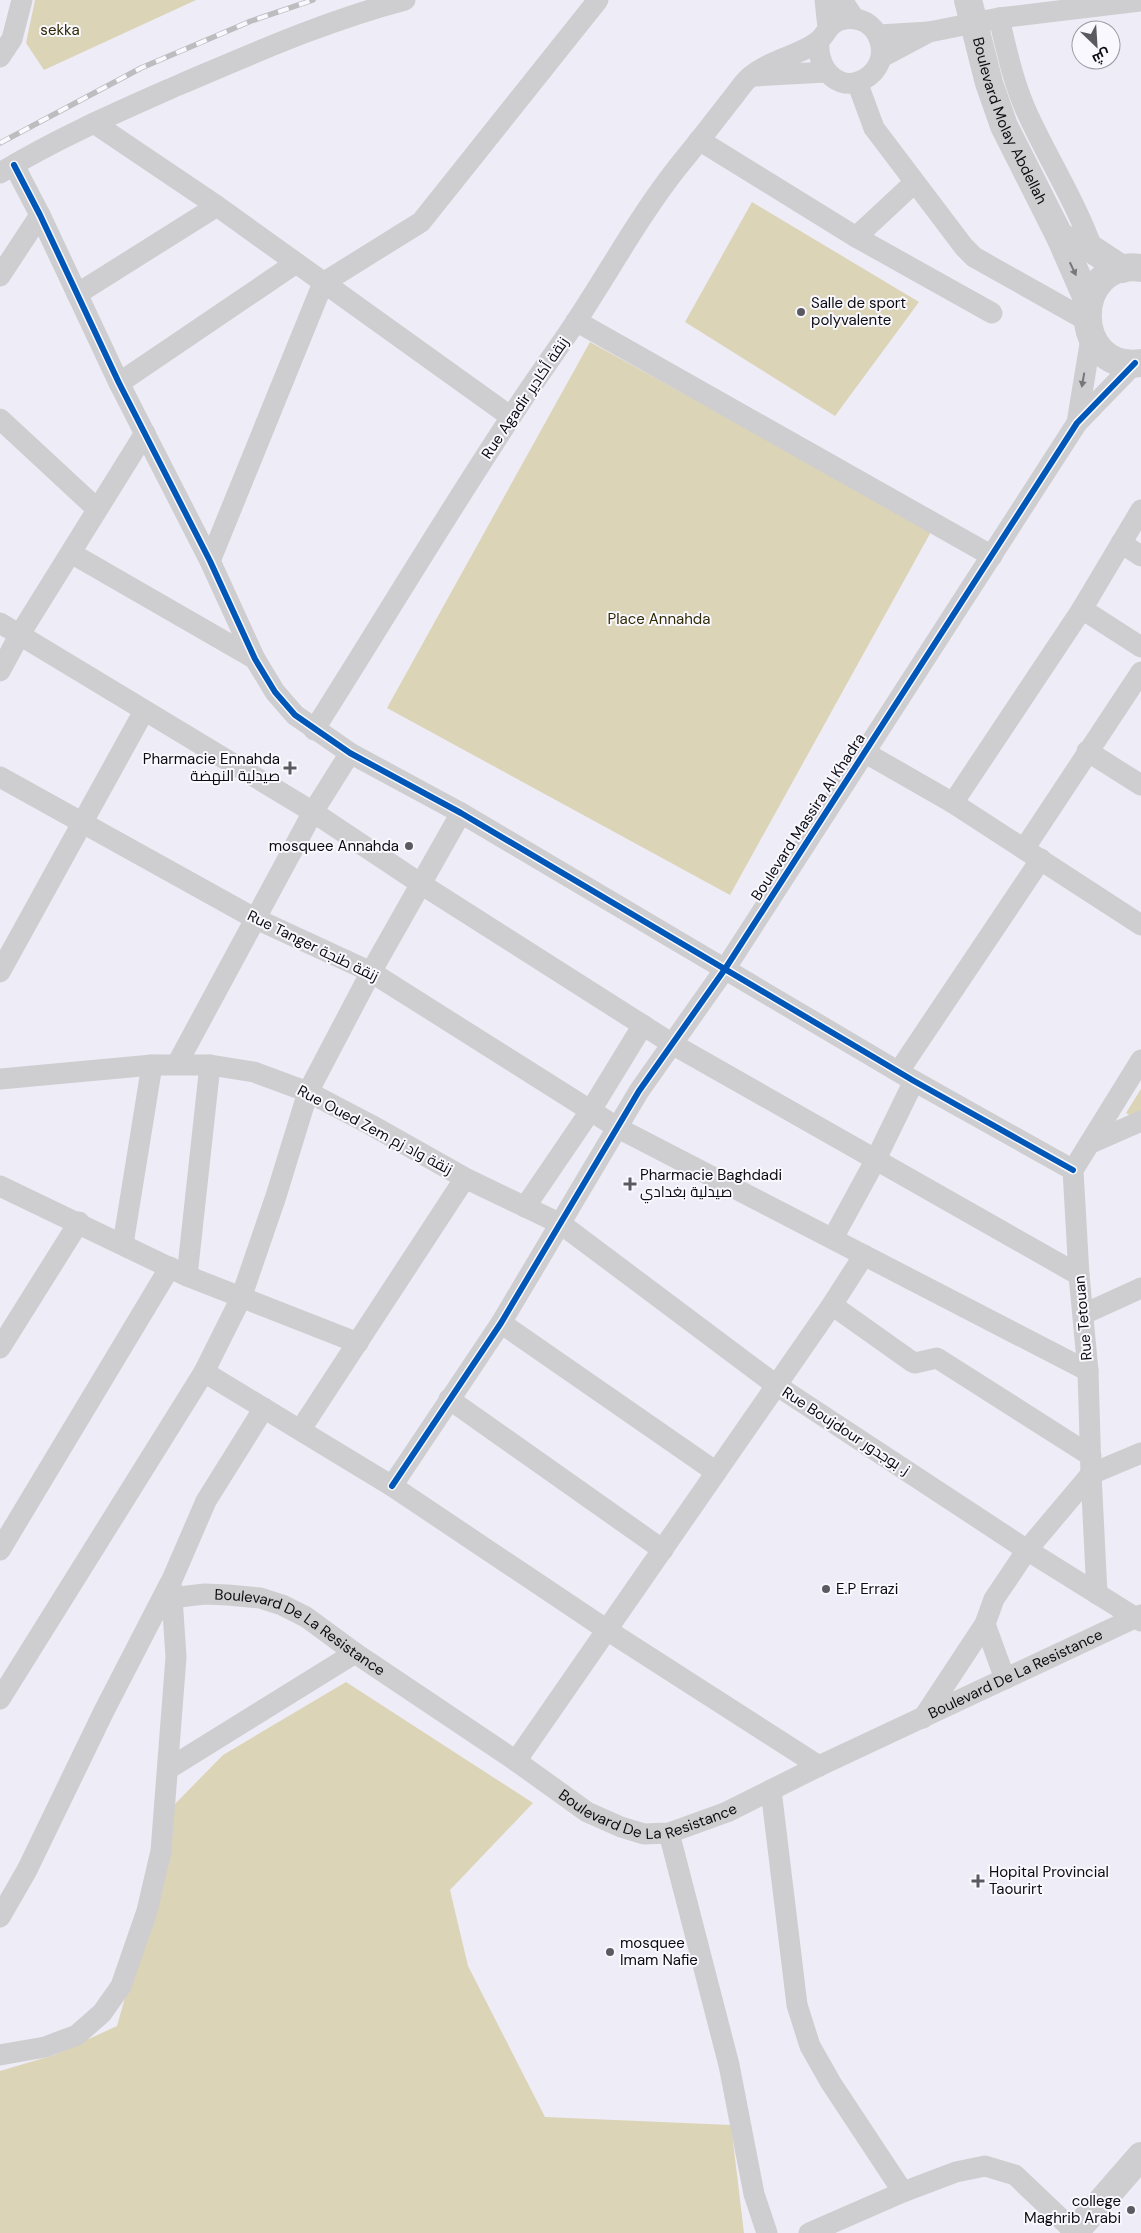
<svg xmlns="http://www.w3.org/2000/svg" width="1141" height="2233" font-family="'DM Sans',Cairo,sans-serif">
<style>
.green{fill:#dbd4b7}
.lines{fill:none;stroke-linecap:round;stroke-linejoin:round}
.minor{stroke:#ceced1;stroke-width:21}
.major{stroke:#ceced1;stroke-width:28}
.rail-casing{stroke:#bdbcbf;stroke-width:5.5}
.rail{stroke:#f8f8fe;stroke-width:4;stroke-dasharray:11;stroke-linecap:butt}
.cycleway-casing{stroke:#f8f8fe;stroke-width:9}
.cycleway{stroke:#0057b8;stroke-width:6}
.oneway{fill:#77767a}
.poi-dot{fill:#5b5a60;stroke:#f8f8fe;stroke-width:2}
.labels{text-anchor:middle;stroke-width:4;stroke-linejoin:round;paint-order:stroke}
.park-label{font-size:15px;fill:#302a02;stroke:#f8f8fe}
.street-label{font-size:15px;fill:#0c0b10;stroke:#f8f8fe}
.poi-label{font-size:15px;fill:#0c0b10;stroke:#f8f8fe;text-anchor:start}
</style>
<rect width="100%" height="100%" fill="#eeecf6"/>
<g class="green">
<path d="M 35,0 L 196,0 L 44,70 L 26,43 Z"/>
<path d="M 752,202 L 919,302 L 835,416 L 685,322 Z"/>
<path d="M 590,342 L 932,530 L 730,895 L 387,708 Z"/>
<path d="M 1141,1089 L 1141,1114 L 1134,1118 L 1126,1113 Z"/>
<path d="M 346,1682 L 533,1803 L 450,1890 L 468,1966 L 545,2117 L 731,2125 L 744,2233 L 0,2233 L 0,2071 L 54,2055 L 117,2026 L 146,1923 L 174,1805 L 223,1755 Z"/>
</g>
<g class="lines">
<g class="minor">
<path d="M 825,0 L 828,28"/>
<path d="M 842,0 L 854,18"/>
<path d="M 999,18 C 1007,52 1014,86 1029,117 C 1050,162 1076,203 1093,250"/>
<path d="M 929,32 L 999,18 L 1141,1"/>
<path d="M 879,35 L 929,32 L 882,57"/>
<path d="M 0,57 L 12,39 L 22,0"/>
<path d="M 755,76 L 826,72"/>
<path d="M 857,82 L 874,128 L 964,247 L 974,257 L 1086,320"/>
<path d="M 94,123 L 217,206 L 511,417"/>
<path d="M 699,140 L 856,237 L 992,313"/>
<path d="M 14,165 L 40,215 L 119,383 L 210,561 L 255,659 L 275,692 L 295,715 L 350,753 L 461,813 L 914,1081 L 1073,1170"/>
<path d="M 0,173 C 57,138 120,111 181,84 C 254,53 328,20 405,0"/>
<path d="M 856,237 L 914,183"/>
<path d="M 0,276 L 40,215"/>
<path d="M 77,294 L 217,206"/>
<path d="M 576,321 L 992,556"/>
<path d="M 119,383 L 296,263"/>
<path d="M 0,419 L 96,508"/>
<path d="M 1077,423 L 1091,338"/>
<path d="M 1121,543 L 1141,556"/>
<path d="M 71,553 L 255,659"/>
<path d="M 210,561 L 323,283 L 421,222 L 598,0"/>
<path d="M 1082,609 L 1141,647"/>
<path d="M 0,623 L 313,812 L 421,884 L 674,1045 L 1079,1275"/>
<path d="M 0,671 L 20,634 L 145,433"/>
<path d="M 314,730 C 380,626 443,520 511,417 C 532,384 555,353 577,320 C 610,270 640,215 677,168 C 695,146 713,123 730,101 C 737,93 743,82 751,76 C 770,60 798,56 817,42 C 828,34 827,22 845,19 C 877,13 895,56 869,76 C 843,96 816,72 819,41"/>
<path d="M 1087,751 L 1141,785"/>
<path d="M 864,752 L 953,803 L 1141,925"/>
<path d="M 0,777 L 254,918 L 371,972 L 618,1128 L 1088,1371"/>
<path d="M 953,803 L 1082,609 L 1141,510"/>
<path d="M 1024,849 L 1141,672"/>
<path d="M 0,972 L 144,711"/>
<path d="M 177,1064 L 313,812 L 350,753"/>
<path d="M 899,1071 L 1041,859"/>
<path d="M 0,1079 L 152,1065 L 210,1065 L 254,1072 L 308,1092 L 371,1125 L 465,1178 L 561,1224 L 776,1385 L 1027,1550 L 1141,1621"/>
<path d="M 1089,1144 L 1141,1121"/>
<path d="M 0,1186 L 187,1276 L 358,1343"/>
<path d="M 525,1207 L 591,1110 L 643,1025"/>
<path d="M 833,1238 L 875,1161 L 914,1081"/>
<path d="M 123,1244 L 152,1065"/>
<path d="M 187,1276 L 210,1065"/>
<path d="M 832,1305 L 911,1361 L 915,1363 L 937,1358 L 1091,1456"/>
<path d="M 1084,1314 L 1141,1288"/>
<path d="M 501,1323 L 716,1472"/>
<path d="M 0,1348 L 79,1222"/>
<path d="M 204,1372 L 392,1486 L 607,1630 L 819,1766"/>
<path d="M 449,1399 L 663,1550"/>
<path d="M 301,1429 L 465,1178"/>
<path d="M 392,1486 L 501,1323 L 639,1091 L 725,969 L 1077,423 L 1135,363"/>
<path d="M 0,1550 L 170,1267"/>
<path d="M 1097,1594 L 1091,1474 L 1088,1371 L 1079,1275 L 1073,1170 L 1141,1060"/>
<path id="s1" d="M 170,1598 L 205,1594 L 228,1595 L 260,1598 L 282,1605 L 306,1617 L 355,1653 L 516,1761 L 587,1812 L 621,1827 L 644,1834 L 669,1833 L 727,1812 L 819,1766 L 1141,1615"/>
<path d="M 985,1624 L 1005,1679"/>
<path d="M 0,1699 L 204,1372 L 241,1298 L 276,1196 L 308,1092 L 371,972 L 461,813"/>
<path d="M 923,1718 L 985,1624 L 994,1599 L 1027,1550 L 1091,1474 L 1141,1453"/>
<path d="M 516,1761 L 832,1305 L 864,1255"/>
<path d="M 168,1769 L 355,1653"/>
<path d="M 771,1790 L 797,2005 L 810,2046 L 831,2083 L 903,2192"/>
<path d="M 669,1833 L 729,2065 L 754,2194 L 767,2233"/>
<path d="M 0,1917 L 27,1870 L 104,1711 L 170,1583"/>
<path d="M 0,2055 L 45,2047 L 77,2035 L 102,2013 L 121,1986 L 147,1911 L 161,1851 L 176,1657 L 171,1582 L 206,1501 L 264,1408"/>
<path d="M 809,2233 L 903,2192 L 956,2172 L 985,2166 L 1015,2175 L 1075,2232"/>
</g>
<g class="major">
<path id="s2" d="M 968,0 L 989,83 L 1004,126 L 1060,237 L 1088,301"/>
<path d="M 1060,237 L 1093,250 L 1122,269"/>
<path d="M 1141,268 C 1070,258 1070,373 1141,363"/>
<path d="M 1074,2233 L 1141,2156"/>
</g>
<g class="rail-casing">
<path id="rail" d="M 0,143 L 141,68 L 251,21 L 313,0"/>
</g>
<use href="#rail" class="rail"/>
<g class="cycleway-casing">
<g id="cycleway">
<path d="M 14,165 L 40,215 L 119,383 L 210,561 L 255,659 L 275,692 L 295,715 L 350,753 L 461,813 L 914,1081 L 1073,1170"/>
<path d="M 392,1486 L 501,1323 L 639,1091 L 725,969 L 1077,423 L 1135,363"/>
</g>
</g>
<use href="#cycleway" class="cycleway"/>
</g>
<defs><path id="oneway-solid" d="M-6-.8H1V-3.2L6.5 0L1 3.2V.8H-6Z" transform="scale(1.25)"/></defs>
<g class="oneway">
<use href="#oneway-solid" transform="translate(1073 269) rotate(65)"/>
<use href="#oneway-solid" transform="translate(1083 380) rotate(100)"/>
</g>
<g class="poi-dot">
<circle cx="801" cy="312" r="5"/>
<path d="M287.5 760.5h5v5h5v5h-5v5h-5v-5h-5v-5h5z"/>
<circle cx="409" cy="846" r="5"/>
<path d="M627.5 1176.5h5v5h5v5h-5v5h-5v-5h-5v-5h5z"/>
<circle cx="826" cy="1589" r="5"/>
<path d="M975.5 1873.5h5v5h5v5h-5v5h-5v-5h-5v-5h5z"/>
<circle cx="610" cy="1952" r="5"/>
<circle cx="1131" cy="2210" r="5"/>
</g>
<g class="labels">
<g class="park-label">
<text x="60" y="35">sekka</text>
<text x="659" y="624">Place Annahda</text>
</g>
<g class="street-label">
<text dy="5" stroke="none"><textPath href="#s2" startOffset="128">Boulevard Molay Abdellah</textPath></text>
<text transform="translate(525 398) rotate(-56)" y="5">Rue Agadir زنقة أكادير</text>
<text transform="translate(808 817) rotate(-57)" y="5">Boulevard Massira Al Khadra</text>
<text transform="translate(313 946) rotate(26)" y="5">Rue Tanger زنقة طنجة</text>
<text transform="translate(375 1130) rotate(28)" y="5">Rue Oued Zem زنقة واد زم</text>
<text transform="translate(1083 1318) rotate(-95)" y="5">Rue Tetouan</text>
<text transform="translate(846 1431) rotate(33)" y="5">Rue Boujdour ز. بوجدور</text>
<text dy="5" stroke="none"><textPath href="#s1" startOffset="140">Boulevard De La Resistance</textPath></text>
<text dy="5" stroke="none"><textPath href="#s1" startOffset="950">Boulevard De La Resistance</textPath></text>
<text dy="5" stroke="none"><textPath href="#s1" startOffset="545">Boulevard De La Resistance</textPath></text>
</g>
<g class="poi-label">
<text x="811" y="308">Salle de sport<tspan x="811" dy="17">polyvalente</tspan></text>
<text x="280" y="764" text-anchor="end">Pharmacie Ennahda<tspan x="280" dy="17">صيدلية النهضة</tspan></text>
<text x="399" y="851" text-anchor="end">mosquee Annahda</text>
<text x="640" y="1180">Pharmacie Baghdadi<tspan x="640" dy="17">صيدلية بغدادي</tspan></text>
<text x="836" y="1594">E.P Errazi</text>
<text x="989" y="1877">Hopital Provincial<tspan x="989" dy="17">Taourirt</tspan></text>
<text x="620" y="1948">mosquee<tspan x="620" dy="17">Imam Nafie</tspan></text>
<text x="1121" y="2206" text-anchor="end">college<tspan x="1121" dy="17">Maghrib Arabi</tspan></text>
</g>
</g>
<g transform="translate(1096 45) rotate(155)"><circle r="24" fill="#f8f8fe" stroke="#9a999f"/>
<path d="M0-4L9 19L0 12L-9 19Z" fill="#5b5a60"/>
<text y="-8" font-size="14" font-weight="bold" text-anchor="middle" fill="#0c0b10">ش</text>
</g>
</svg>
